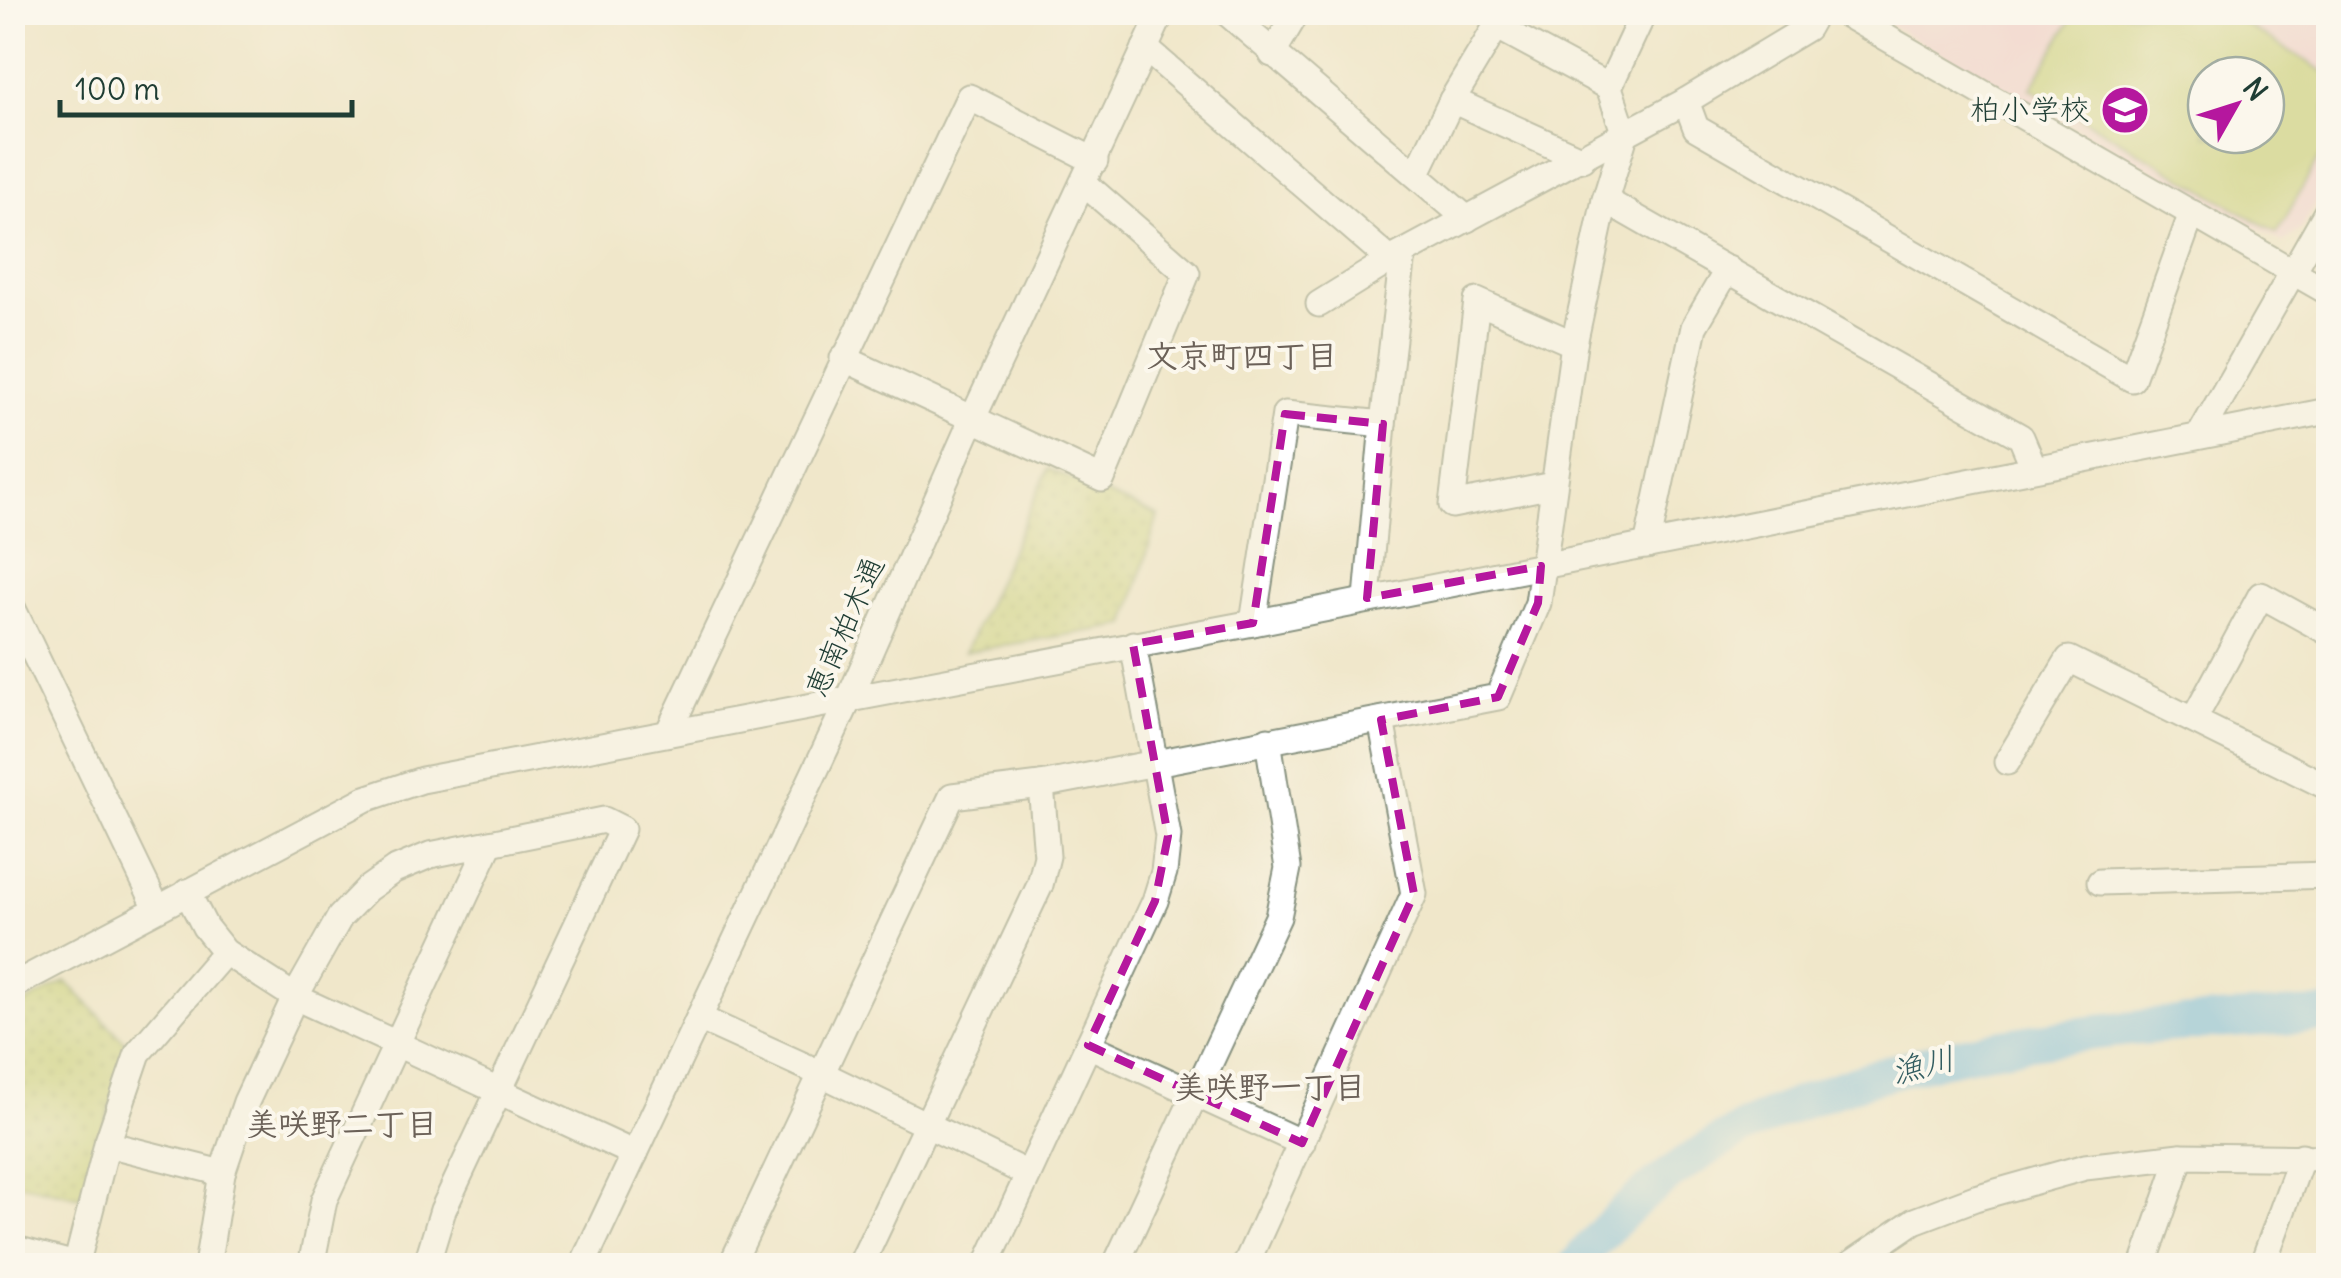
<svg xmlns="http://www.w3.org/2000/svg" width="2341" height="1278" font-family="Delius,'Klee One',sans-serif">
<style>
.built{fill:#f5cfdb;fill-rule:evenodd}
.park{fill:url(#park-dots);stroke:#708652;stroke-width:2.5}
.pitch{fill:#c2cf70;stroke:#708652;stroke-width:2.5;fill-rule:evenodd}
.lines{fill:none;stroke-linecap:round;stroke-linejoin:round}
.river{stroke:#70bce9;stroke-width:35}
.minor-casing{stroke:#889280;stroke-width:29}
.minor{stroke:#fff;stroke-width:25}
.marked{fill:none;stroke:#b5179e;stroke-width:8;stroke-dasharray:20 12;stroke-linejoin:round}
.labels{text-anchor:middle;stroke-width:8;stroke-linejoin:round;paint-order:stroke}
.poi-label{font-size:30px;fill:#1f3d34;stroke:#fbf7ec;text-anchor:end}
.street-label{font-size:30px;fill:#1f3d34;stroke:#fbf7ec}
.neighbourhood-label{font-size:32px;font-weight:bold;fill:#6b6158;stroke:#fbf7ec}
.water-label{font-size:32px;font-style:italic;fill:#335d61;stroke:#fbf7ec}
</style>
<defs>
<pattern id="park-dots" width="8" height="8" patternUnits="userSpaceOnUse" patternTransform="scale(2.5)"><rect width="8" height="8" fill="#c2cf70"/><path d="M2 2h.1M6 6h.1" fill="none" stroke="#9da95d" stroke-width="1.8" stroke-linecap="round"/></pattern>
</defs>
<rect width="100%" height="100%" fill="#fbf7ec"/>
<filter id="ink" filterUnits="userSpaceOnUse"><feTurbulence type="fractalNoise" baseFrequency=".01" numOctaves="2"/><feDisplacementMap in="SourceGraphic" scale="20" xChannelSelector="R" yChannelSelector="G"/><feConvolveMatrix kernelMatrix="1 2 1 2 8 2 1 2 1" color-interpolation-filters="sRGB"/></filter>
<filter id="wash" filterUnits="userSpaceOnUse"><feTurbulence type="fractalNoise" baseFrequency=".0048" numOctaves="4" result="noise"/><feDisplacementMap in="SourceGraphic" scale="40" xChannelSelector="R" yChannelSelector="G"/><feGaussianBlur stdDeviation="2.25" result="paint"/><feColorMatrix in="noise" values="0 0 0 0 0 0 0 0 0 0 0 0 0 0 0 0 0 1.4 0 .05"/><feComposite in="paint" operator="in"/></filter>
<g filter="url(#wash)">
<rect width="100%" height="100%" fill="#f0e7cb"/>
<path class="built" d="M 1867,13 L 2328,13 L 2328,183 L 2302,229 L 2284,243 ZM 2206,75 L 2266,75 L 2266,135 L 2206,135 Z"/>
<g class="park">
<path d="M 1048,469 L 1158,516 L 1126,625 L 965,652 Z"/>
<path d="M 66,981 L 130,1047 L 81,1197 L 13,1182 L 13,1010 Z"/>
</g>
<path class="pitch" d="M 2076,12 L 2226,13 L 2328,74 L 2326,105 L 2328,142 L 2277,233 L 2031,88 ZM 2206,75 L 2266,75 L 2266,135 L 2206,135 Z"/>
<g class="lines">
<path class="river" d="M 1575,1266 C 1741,1050 2079,1027 2328,1015"/>
</g>
</g>
<g filter="url(#ink)">
<g class="lines">
<g class="minor-casing">
<g id="minor">
<path d="M 1226,12 L 1467,219"/>
<path d="M 1842,12 L 2328,292"/>
<path d="M 1498,27 L 1609,87"/>
<path d="M 1145,48 L 1390,260"/>
<path d="M 1272,54 L 1297,12"/>
<path d="M 1452,100 L 1582,159"/>
<path d="M 1686,101 L 1696,128 L 2132,379 L 2192,213"/>
<path d="M 1416,175 L 1452,100 L 1505,12"/>
<path d="M 1605,200 L 2021,437 L 2034,468"/>
<path d="M 1319,304 L 1390,260 L 1686,101 L 1807,28 L 1816,12"/>
<path d="M 843,358 L 1102,479 L 1187,273 L 1085,184"/>
<path d="M 2200,435 L 2328,210"/>
<path d="M 1553,485 L 1452,505 L 1477,301 L 1574,344"/>
<path d="M 1647,546 L 1694,327 L 1728,269"/>
<path d="M 1367,598 L 1383,424 L 1403,254"/>
<path d="M 12,607 L 157,908"/>
<path d="M 1253,623 L 1285,414 L 1383,424"/>
<path d="M 2194,719 L 2261,595 L 2328,632"/>
<path d="M 668,733 L 969,97 L 1095,161"/>
<path d="M 2007,762 L 2069,659 L 2328,787"/>
<path d="M 2100,882 L 2328,875"/>
<path d="M 187,892 L 205,927 L 225,952 L 295,997 L 635,1154"/>
<path d="M 12,986 L 365,799 L 422,780 L 1253,623 L 2328,411"/>
<path d="M 699,1018 L 822,1074 L 1028,1174"/>
<path d="M 1088,1045 L 1302,1143"/>
<path d="M 107,1144 L 222,1173"/>
<path d="M 12,1248 L 76,1265"/>
<path d="M 76,1266 L 107,1144 L 138,1053 L 225,952"/>
<path d="M 207,1266 L 222,1173 L 246,1102 L 295,997 L 340,917 L 367,889 L 394,870 L 430,855 L 604,820 L 622,829 L 443,1210 L 426,1266"/>
<path d="M 311,1266 L 324,1200 L 490,843"/>
<path d="M 582,1266 L 849,699 L 972,420 L 1162,12"/>
<path d="M 731,1266 L 952,796 L 1041,785 L 1498,697 L 1538,603 L 1574,344 L 1605,200 L 1625,135 L 1609,87 L 1644,12"/>
<path d="M 860,1266 L 1040,885 L 1047,856 L 1041,785"/>
<path d="M 986,1266 L 1155,901 L 1164,872 L 1168,836 L 1133,644"/>
<path d="M 1115,1266 L 1278,917 L 1288,868 L 1268,740"/>
<path d="M 1245,1266 L 1414,894 L 1381,720"/>
<path d="M 1848,1266 L 1914,1221 L 1975,1198 L 2085,1167 L 2181,1156"/>
<path d="M 2143,1266 L 2181,1156 L 2328,1158"/>
<path d="M 2262,1266 L 2302,1156"/>
</g>
</g>
<use href="#minor" class="minor"/>
</g>
</g>
<path d="M0 0H2341V1278H0ZM 1285,414 L 1383,424 L 1367,598 L 1541,566 L 1538,603 L 1498,697 L 1381,720 L 1414,894 L 1302,1143 L 1088,1045 L 1155,901 L 1168,836 L 1133,644 L 1253,623 Z" fill="#f0e7cb" fill-opacity=".55" fill-rule="evenodd"/>
<path class="marked" d="M 1285,414 L 1383,424 L 1367,598 L 1541,566 L 1538,603 L 1498,697 L 1381,720 L 1414,894 L 1302,1143 L 1088,1045 L 1155,901 L 1168,836 L 1133,644 L 1253,623 Z"/>
<defs>
<g id="school-disc" transform="scale(2.5)"><circle r="9.5" fill="#b5179e" stroke="#fbf7ec"/><path d="M0-5L7-2L0 1L-7-2ZM-4 1L0 2.5L4 1V4Q0 6-4 4Z" fill="#fff"/></g>
</defs>
<g fill-rule="evenodd">
<use href="#school-disc" x="2125" y="110"/>
</g>
<g class="labels">
<g class="poi-label">
<text x="2090" y="120">柏小学校</text>
</g>
<g class="street-label">
<text transform="translate(845 627) rotate(-66)" y="10">恵南柏木通</text>
</g>
<g class="neighbourhood-label">
<text x="1242" y="367">文京町四丁目</text>
<text x="1270" y="1098">美咲野一丁目</text>
<text x="342" y="1135">美咲野二丁目</text>
</g>
<g class="water-label">
<text transform="translate(1923 1065) rotate(-14)" y="11">漁川</text>
</g>
</g>
<rect width="2341" height="1278" fill="none" stroke="#fbf7ec" stroke-width="50"/>
<g transform="translate(2236 105) rotate(51)"><circle r="48" fill="#fbf7ec" stroke="#a3ada2" stroke-width="2.5"/>
<path d="M0-8L18 38L0 25L-18 38Z" fill="#b5179e"/>
<text y="-15" font-size="28" font-weight="bold" text-anchor="middle" fill="#1f3d34">N</text>
</g>
<path d="M60 100v15h292v-15" fill="none" stroke="#1f3d34" stroke-width="5"/>
<text x="75" y="100" font-size="30" fill="#1f3d34" stroke="#fbf7ec" stroke-width="8" paint-order="stroke">100 m</text>
</svg>
